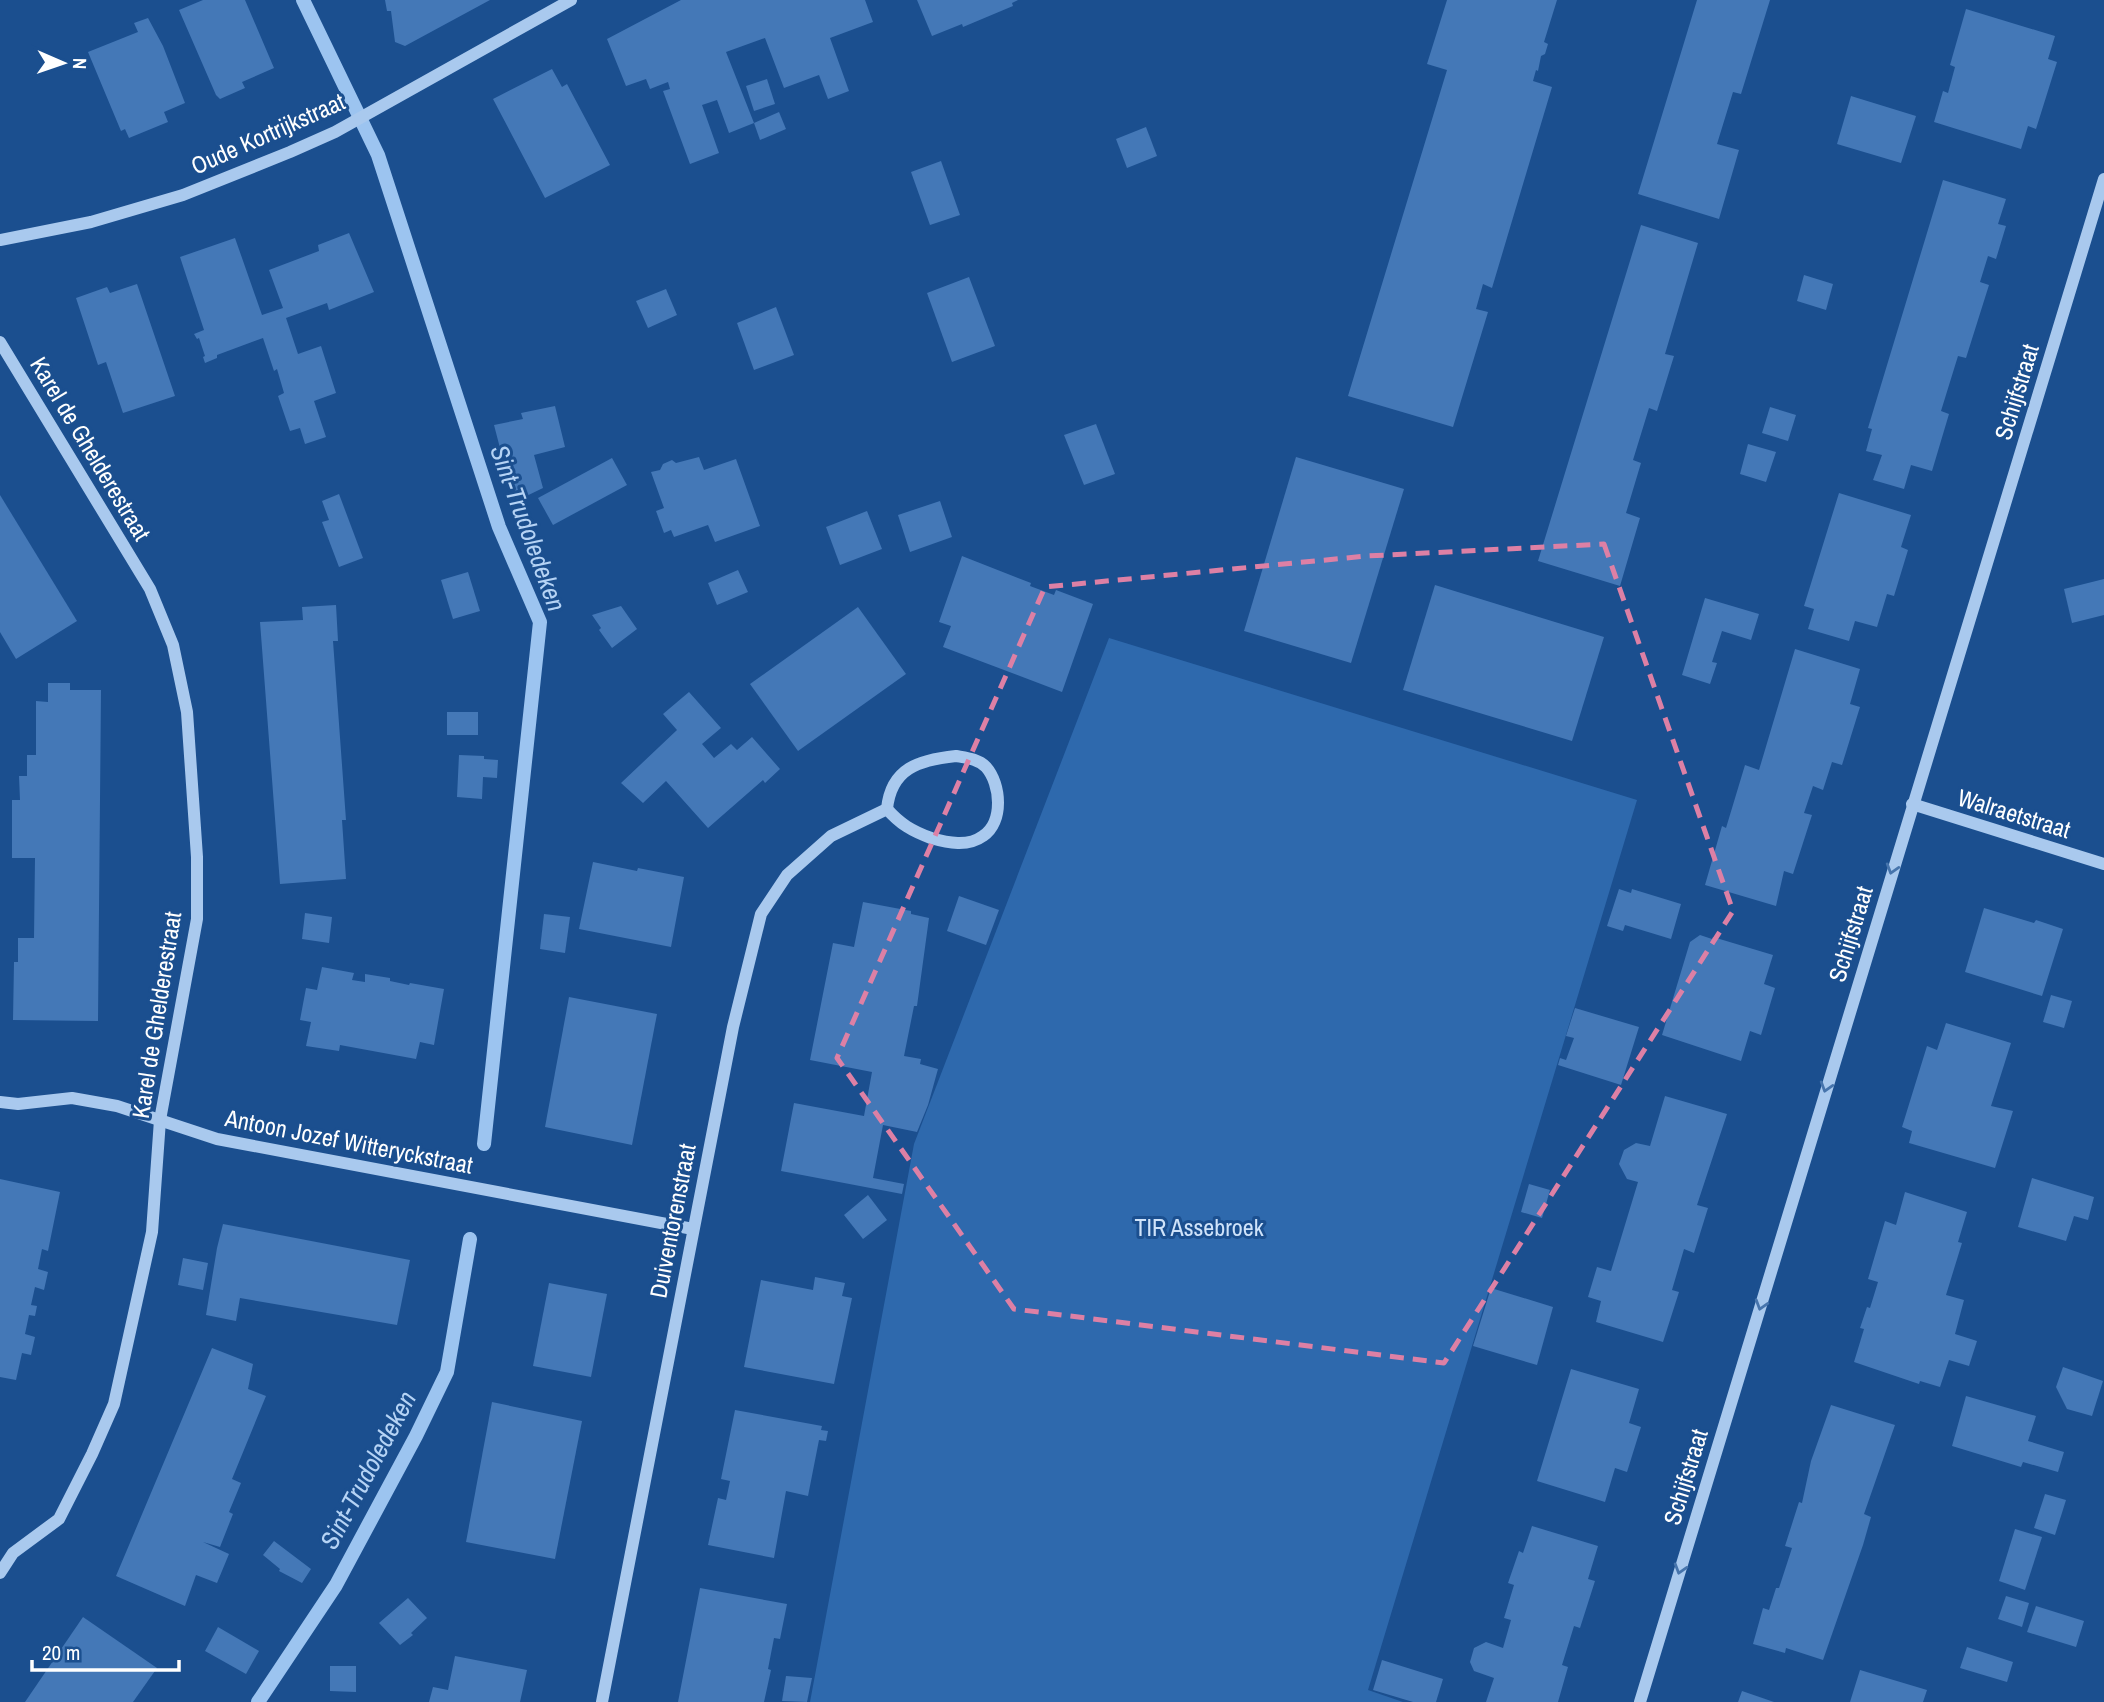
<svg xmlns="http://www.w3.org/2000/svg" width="2104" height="1702" font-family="'Archivo Narrow',sans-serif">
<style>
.green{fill:#2e69ad}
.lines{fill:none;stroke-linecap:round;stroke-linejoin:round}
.stream{stroke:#9cc4f0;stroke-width:14}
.building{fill:#4478b7}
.minor{stroke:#a9c9ee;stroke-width:12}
.oneway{stroke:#4674ac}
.marked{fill:none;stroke:#dd80a5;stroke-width:5;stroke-dasharray:14 9;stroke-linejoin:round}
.labels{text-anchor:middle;stroke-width:6;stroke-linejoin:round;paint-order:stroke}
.street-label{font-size:24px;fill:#fff;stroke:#1b4f8f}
.park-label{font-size:24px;fill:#cfe3fa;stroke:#1b4f8f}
.water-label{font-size:26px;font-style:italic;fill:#b5d3f5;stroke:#1b4f8f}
</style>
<rect width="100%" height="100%" fill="#1b4f8f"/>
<path class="green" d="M 1109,638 L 1637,800 L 1368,1690 L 1403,1702 L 810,1702 L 914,1144 Z"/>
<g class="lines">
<g class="stream">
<path d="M 303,0 L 378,155 L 499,527 L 540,622 L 484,1144"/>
<path d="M 258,1702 L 336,1585 L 416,1436 L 447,1372 L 470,1239"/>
</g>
</g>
<g class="building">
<path d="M 203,0 L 245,0 L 274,68 L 242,82 L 245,88 L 220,99 L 216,95 L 179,10 Z"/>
<path d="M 385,0 L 490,0 L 405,46 L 395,42 L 391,11 L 387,11 Z"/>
<path d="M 681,0 L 865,0 L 873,22 L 830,38 L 849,91 L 828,99 L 819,75 L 784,88 L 765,38 L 726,52 L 754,123 L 729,133 L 717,100 L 702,105 L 719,153 L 690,164 L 663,91 L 670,89 L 668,82 L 650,89 L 646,79 L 626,86 L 607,39 Z"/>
<path d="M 917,0 L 1018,0 L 1012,3 L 1013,6 L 963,27 L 962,24 L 932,36 Z"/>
<path d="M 1447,0 L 1557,0 L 1544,42 L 1548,44 L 1545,54 L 1541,56 L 1538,71 L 1536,70 L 1533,81 L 1552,87 L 1492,288 L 1483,284 L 1476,309 L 1488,312 L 1453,427 L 1348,396 L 1447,70 L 1427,64 Z"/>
<path d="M 1697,0 L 1770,0 L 1741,94 L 1733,92 L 1717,144 L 1739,150 L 1719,219 L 1638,194 Z"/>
<path d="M 1966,9 L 2055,36 L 2048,59 L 2057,62 L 2036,129 L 2028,126 L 2021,149 L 1934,122 L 1943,91 L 1948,93 L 1955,67 L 1950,65 Z"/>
<path d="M 148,18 L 163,46 L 185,103 L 164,112 L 168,122 L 129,138 L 125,129 L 121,131 L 88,52 L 138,32 L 134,23 Z"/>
<path d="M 552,69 L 562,87 L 567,84 L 610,165 L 545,198 L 493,99 Z"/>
<path d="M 767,79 L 775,104 L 754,111 L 746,86 Z"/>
<path d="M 1851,96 L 1916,116 L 1901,163 L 1837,144 Z"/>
<path d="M 779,112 L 786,129 L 760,140 L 754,123 Z"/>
<path d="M 1146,127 L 1157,156 L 1127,168 L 1116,139 Z"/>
<path d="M 941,161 L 960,215 L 930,225 L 911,172 Z"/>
<path d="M 1943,180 L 2006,199 L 1998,224 L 2006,226 L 1996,259 L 1988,256 L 1980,282 L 1989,285 L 1966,358 L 1958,356 L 1941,411 L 1949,414 L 1932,471 L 1911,465 L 1904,489 L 1873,480 L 1882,455 L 1866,451 L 1872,429 L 1868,428 Z"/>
<path d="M 1641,225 L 1698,243 L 1665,354 L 1674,356 L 1657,411 L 1649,408 L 1633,460 L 1641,463 L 1626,513 L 1640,518 L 1620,586 L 1538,561 Z"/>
<path d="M 349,233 L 374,292 L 329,310 L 327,303 L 286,318 L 298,354 L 321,346 L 336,393 L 314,401 L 326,437 L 305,444 L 300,428 L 290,431 L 278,396 L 284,393 L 277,369 L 274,371 L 263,338 L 217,355 L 217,358 L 205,363 L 203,357 L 205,356 L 199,338 L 197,339 L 194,334 L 204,330 L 180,257 L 235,238 L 262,315 L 283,308 L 269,270 L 319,251 L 318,245 Z"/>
<path d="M 1804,275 L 1833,284 L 1826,310 L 1797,301 Z"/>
<path d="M 969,277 L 995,346 L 952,362 L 927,293 Z"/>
<path d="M 137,284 L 175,396 L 123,413 L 106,362 L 98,365 L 76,298 L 107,287 L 110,293 Z"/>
<path d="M 666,289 L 677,315 L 648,328 L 636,301 Z"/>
<path d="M 776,307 L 794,355 L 754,370 L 737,323 Z"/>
<path d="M 555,406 L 565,447 L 534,455 L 543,488 L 514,502 L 494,425 L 523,419 L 521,413 Z"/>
<path d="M 1770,407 L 1796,415 L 1788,441 L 1762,433 Z"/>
<path d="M 1096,424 L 1115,474 L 1084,485 L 1064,435 Z"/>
<path d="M 1748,444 L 1776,452 L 1766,482 L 1740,474 Z"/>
<path d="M 699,457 L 704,470 L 736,459 L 760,526 L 715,542 L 708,525 L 674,537 L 671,530 L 664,533 L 656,511 L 664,508 L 651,472 L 660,470 L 663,464 L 672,460 L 676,463 Z"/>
<path d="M 1296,457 L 1404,489 L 1351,663 L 1244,631 Z"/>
<path d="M 612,458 L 627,485 L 553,525 L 538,498 Z"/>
<path d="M 1839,493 L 1911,515 L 1901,547 L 1908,550 L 1894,596 L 1887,594 L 1877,627 L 1855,621 L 1849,641 L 1808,629 L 1814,609 L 1804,606 Z"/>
<path d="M 339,494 L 363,558 L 339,567 L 322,522 L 329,520 L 322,501 Z"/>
<path d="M 0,495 L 77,621 L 16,659 L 0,632 Z"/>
<path d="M 940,501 L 952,537 L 910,552 L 898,515 Z"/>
<path d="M 867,511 L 882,549 L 840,565 L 826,527 Z"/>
<path d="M 962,556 L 1031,583 L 1030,586 L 1054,595 L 1056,590 L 1093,604 L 1062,692 L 943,647 L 951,626 L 939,622 Z"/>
<path d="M 738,570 L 748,592 L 717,605 L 708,583 Z"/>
<path d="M 468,572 L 480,611 L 453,619 L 441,580 Z"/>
<path d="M 2104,579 L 2104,615 L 2072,623 L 2064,589 Z"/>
<path d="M 1435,585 L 1604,637 L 1572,741 L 1403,690 Z"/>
<path d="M 1705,598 L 1759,614 L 1751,640 L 1722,631 L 1712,662 L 1717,663 L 1710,684 L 1682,675 Z"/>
<path d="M 336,605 L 338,641 L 333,641 L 346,820 L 342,820 L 346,879 L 280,884 L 260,622 L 303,620 L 302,607 Z"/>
<path d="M 621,606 L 637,629 L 612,648 L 599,630 L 601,628 L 592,615 Z"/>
<path d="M 858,607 L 906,674 L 798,751 L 750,684 Z"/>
<path d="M 1795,649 L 1860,669 L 1850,704 L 1860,707 L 1842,765 L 1832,762 L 1823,790 L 1813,786 L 1804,813 L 1812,815 L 1793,874 L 1784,871 L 1776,906 L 1705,885 L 1722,826 L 1726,828 L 1745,765 L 1759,770 Z"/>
<path d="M 48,683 L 70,683 L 70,690 L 101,690 L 98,1021 L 13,1020 L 14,962 L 18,962 L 18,938 L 34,938 L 35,858 L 12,858 L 12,800 L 20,800 L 19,776 L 27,776 L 27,755 L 36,755 L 36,701 L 48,702 Z"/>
<path d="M 689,692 L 721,728 L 702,744 L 714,758 L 731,744 L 737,750 L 752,737 L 780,769 L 765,783 L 763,780 L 708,828 L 666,781 L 643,803 L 621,783 L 677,730 L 663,714 Z"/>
<rect x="447" y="712" width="31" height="23"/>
<path d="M 459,755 L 484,756 L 484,759 L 498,760 L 497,778 L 483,777 L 482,799 L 457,797 Z"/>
<path d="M 593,862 L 637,871 L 638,868 L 684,877 L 671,947 L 579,929 Z"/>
<path d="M 1619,889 L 1631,893 L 1632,889 L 1681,904 L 1671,939 L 1625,925 L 1623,931 L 1607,926 Z"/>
<path d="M 959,896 L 999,910 L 986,945 L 947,931 Z"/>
<path d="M 863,902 L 911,911 L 911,914 L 929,918 L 917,1006 L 914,1006 L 904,1056 L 921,1059 L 920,1064 L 938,1069 L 928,1105 L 917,1132 L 883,1125 L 873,1178 L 904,1184 L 902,1194 L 781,1171 L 794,1103 L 864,1116 L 872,1072 L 810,1060 L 833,943 L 854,947 Z"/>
<path d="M 1984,908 L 2034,923 L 2036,920 L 2063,929 L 2042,996 L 1965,972 Z"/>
<path d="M 305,913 L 332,917 L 329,943 L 302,939 Z"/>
<path d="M 544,914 L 570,917 L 565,953 L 540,949 Z"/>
<path d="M 1700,935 L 1712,939 L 1713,937 L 1773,955 L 1764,984 L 1775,988 L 1761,1035 L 1750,1031 L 1741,1061 L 1662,1035 L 1690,942 Z"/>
<path d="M 322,967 L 354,973 L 352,980 L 365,982 L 365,974 L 390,978 L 390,981 L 409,985 L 410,983 L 444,989 L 434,1045 L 420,1042 L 416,1059 L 340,1045 L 339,1051 L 306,1046 L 311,1022 L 300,1020 L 306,988 L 317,990 Z"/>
<path d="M 2051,995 L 2072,1001 L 2064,1028 L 2043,1022 Z"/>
<path d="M 569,997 L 657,1014 L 632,1145 L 545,1127 Z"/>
<path d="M 1575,1008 L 1639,1027 L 1621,1085 L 1558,1065 L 1560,1058 L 1566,1060 L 1574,1038 L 1566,1036 Z"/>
<path d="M 1946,1023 L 2011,1043 L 1991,1106 L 2013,1111 L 1995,1168 L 1909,1143 L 1912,1131 L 1902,1127 L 1927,1046 L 1937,1050 Z"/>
<path d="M 1665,1096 L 1727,1114 L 1697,1205 L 1708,1208 L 1694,1253 L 1684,1249 L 1672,1290 L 1679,1292 L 1663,1342 L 1596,1322 L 1601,1301 L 1588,1297 L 1597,1267 L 1611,1271 L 1638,1182 L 1627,1179 L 1619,1164 L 1624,1150 L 1636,1143 L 1650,1146 Z"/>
<path d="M 2032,1178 L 2094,1197 L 2088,1220 L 2074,1216 L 2066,1241 L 2018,1227 Z"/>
<path d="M 0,1179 L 60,1192 L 48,1251 L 42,1249 L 38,1269 L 48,1272 L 44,1290 L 35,1287 L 31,1305 L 37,1306 L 35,1316 L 29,1315 L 25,1334 L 35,1337 L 31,1355 L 22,1353 L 16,1380 L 0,1377 Z"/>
<path d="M 1529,1184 L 1550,1190 L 1542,1218 L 1521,1212 Z"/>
<path d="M 1905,1192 L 1967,1212 L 1958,1242 L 1962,1243 L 1946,1295 L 1964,1300 L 1955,1334 L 1977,1341 L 1969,1366 L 1949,1360 L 1940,1387 L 1920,1381 L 1919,1384 L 1854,1362 L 1864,1329 L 1860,1328 L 1867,1307 L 1870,1308 L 1878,1282 L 1868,1279 L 1885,1221 L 1896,1225 Z"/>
<path d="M 868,1195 L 887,1220 L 863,1239 L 844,1215 Z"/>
<path d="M 223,1224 L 410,1260 L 397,1325 L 240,1298 L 236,1321 L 206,1315 L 217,1248 Z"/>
<path d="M 183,1258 L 208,1263 L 203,1290 L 178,1285 Z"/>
<path d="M 815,1277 L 845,1283 L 842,1296 L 852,1298 L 834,1384 L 744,1367 L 761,1280 L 813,1290 Z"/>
<path d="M 549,1283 L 607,1294 L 591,1377 L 533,1366 Z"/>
<path d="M 1491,1288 L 1553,1307 L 1537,1365 L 1473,1346 Z"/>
<path d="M 212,1348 L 253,1364 L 248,1389 L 266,1396 L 232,1479 L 241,1483 L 229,1512 L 233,1514 L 220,1547 L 203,1542 L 229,1554 L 217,1583 L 196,1575 L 185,1606 L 116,1576 Z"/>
<path d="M 2063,1367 L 2103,1381 L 2092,1416 L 2067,1409 L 2056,1387 Z"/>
<path d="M 1571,1369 L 1639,1389 L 1629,1423 L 1641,1427 L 1627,1472 L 1615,1468 L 1605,1502 L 1537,1481 Z"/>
<path d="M 1966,1396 L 2036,1416 L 2028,1441 L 2064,1452 L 2058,1472 L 2023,1462 L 2021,1467 L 1952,1446 Z"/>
<path d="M 492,1402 L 582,1421 L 555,1559 L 466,1542 Z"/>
<path d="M 1831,1405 L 1895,1425 L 1864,1514 L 1871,1517 L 1863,1545 L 1823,1660 L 1786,1648 L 1785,1653 L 1753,1644 L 1763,1608 L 1769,1610 L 1776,1588 L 1779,1588 L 1792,1548 L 1785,1546 L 1799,1502 L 1802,1503 L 1811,1461 Z"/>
<path d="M 735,1410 L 822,1426 L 821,1430 L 828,1431 L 826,1441 L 819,1440 L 808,1496 L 786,1491 L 774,1558 L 708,1545 L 718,1498 L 726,1500 L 730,1481 L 721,1479 Z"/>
<path d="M 2045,1494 L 2066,1500 L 2055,1535 L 2034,1528 Z"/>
<path d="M 1532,1526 L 1598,1546 L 1588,1579 L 1595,1581 L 1580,1628 L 1574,1626 L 1562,1665 L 1568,1667 L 1558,1702 L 1486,1702 L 1494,1678 L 1474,1671 L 1470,1662 L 1474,1648 L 1486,1642 L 1503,1648 L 1511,1620 L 1504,1618 L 1514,1585 L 1508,1583 L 1519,1551 L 1523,1553 Z"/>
<path d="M 2015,1529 L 2042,1537 L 2025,1590 L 1999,1581 Z"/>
<path d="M 274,1541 L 311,1569 L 302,1583 L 279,1571 L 280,1569 L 263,1555 Z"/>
<path d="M 700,1588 L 787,1604 L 780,1639 L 774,1638 L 768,1669 L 771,1670 L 764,1702 L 678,1702 Z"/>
<path d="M 2006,1596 L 2029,1603 L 2022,1627 L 1998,1619 Z"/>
<path d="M 408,1598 L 427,1618 L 411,1633 L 413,1635 L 400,1645 L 379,1623 Z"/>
<path d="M 2036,1606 L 2084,1621 L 2076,1647 L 2027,1632 Z"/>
<path d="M 83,1617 L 157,1668 L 133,1702 L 25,1702 Z"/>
<path d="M 218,1627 L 259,1651 L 246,1674 L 205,1651 Z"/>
<path d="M 1967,1647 L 2013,1662 L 2007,1682 L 1960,1668 Z"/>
<path d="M 455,1656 L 527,1670 L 520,1702 L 429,1702 L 433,1687 L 448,1690 Z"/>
<path d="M 1382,1660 L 1443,1679 L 1436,1702 L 1413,1702 L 1373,1690 Z"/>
<path d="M 330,1666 L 356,1666 L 356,1692 L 330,1691 Z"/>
<path d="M 1860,1670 L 1927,1690 L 1923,1702 L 1850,1702 Z"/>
<path d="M 786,1676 L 812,1678 L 807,1702 L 782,1701 Z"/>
<path d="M 1742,1691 L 1774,1702 L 1738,1702 Z"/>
</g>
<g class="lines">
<g class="minor">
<path d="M 0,240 L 91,222 L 183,195 L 290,152 L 335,132 L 571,0"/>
<path d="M 0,342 L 150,589 L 173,645 L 187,712 L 197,857 L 197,919 L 160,1120 L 152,1232 L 114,1404 L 92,1454 L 59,1519 L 13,1553 L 0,1573"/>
<path d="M 956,756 C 967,758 978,759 986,767 C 1001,784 1004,822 983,836 C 968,847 948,843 931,838 C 912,831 900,824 887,809 C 891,768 919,760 956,756 Z"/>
<path d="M 1912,804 L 2104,864"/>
<path d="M 0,1102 L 18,1104 L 72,1098 L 117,1106 L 217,1139 L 693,1229"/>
<path d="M 602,1702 L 733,1027 L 761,914 L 787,875 L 831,836 L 887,809"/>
<path d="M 1640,1702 L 2104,179"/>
</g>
</g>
<defs><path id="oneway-chevron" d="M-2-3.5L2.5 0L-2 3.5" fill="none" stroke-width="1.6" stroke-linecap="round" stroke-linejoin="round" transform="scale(1.75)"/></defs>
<g class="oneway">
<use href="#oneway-chevron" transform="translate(1892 869) rotate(107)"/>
<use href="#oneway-chevron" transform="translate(1826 1087) rotate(107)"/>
<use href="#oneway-chevron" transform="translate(1761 1305) rotate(107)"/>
<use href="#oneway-chevron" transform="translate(1680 1569) rotate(107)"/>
</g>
<path class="marked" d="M 1604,544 L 1733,911 L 1444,1363 L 1014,1309 L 837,1058 L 1045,587 L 1367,556 Z"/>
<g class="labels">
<g class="street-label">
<text transform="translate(268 134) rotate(-24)" y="8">Oude Kortrijkstraat</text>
<text transform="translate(2017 392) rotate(-73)" y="8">Schijfstraat</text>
<text transform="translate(90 449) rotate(59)" y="8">Karel de Ghelderestraat</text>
<text transform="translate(2014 814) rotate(17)" y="8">Walraetstraat</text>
<text transform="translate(1851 934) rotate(-73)" y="8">Schijfstraat</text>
<text transform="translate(157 1015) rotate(-81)" y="8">Karel de Ghelderestraat</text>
<text transform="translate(349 1142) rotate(11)" y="8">Antoon Jozef Witteryckstraat</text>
<text transform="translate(673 1221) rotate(-79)" y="8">Duiventorenstraat</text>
<text transform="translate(1686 1477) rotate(-73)" y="8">Schijfstraat</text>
</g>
<g class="park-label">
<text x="1199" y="1236">TIR Assebroek</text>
</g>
<g class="water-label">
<text transform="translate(528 528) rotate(70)" y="9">Sint-Trudoledeken</text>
<text transform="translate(368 1470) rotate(-62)" y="9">Sint-Trudoledeken</text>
</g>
</g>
<g transform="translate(63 63) rotate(92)" stroke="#1b4f8f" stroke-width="5" paint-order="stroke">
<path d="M0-5L12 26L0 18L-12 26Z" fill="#ffffff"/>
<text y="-10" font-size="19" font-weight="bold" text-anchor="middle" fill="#ffffff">N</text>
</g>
<path d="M32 1660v10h147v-10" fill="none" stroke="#ffffff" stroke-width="3.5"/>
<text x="42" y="1660" font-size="21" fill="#ffffff" stroke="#1b4f8f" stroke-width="5" paint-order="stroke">20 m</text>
</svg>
